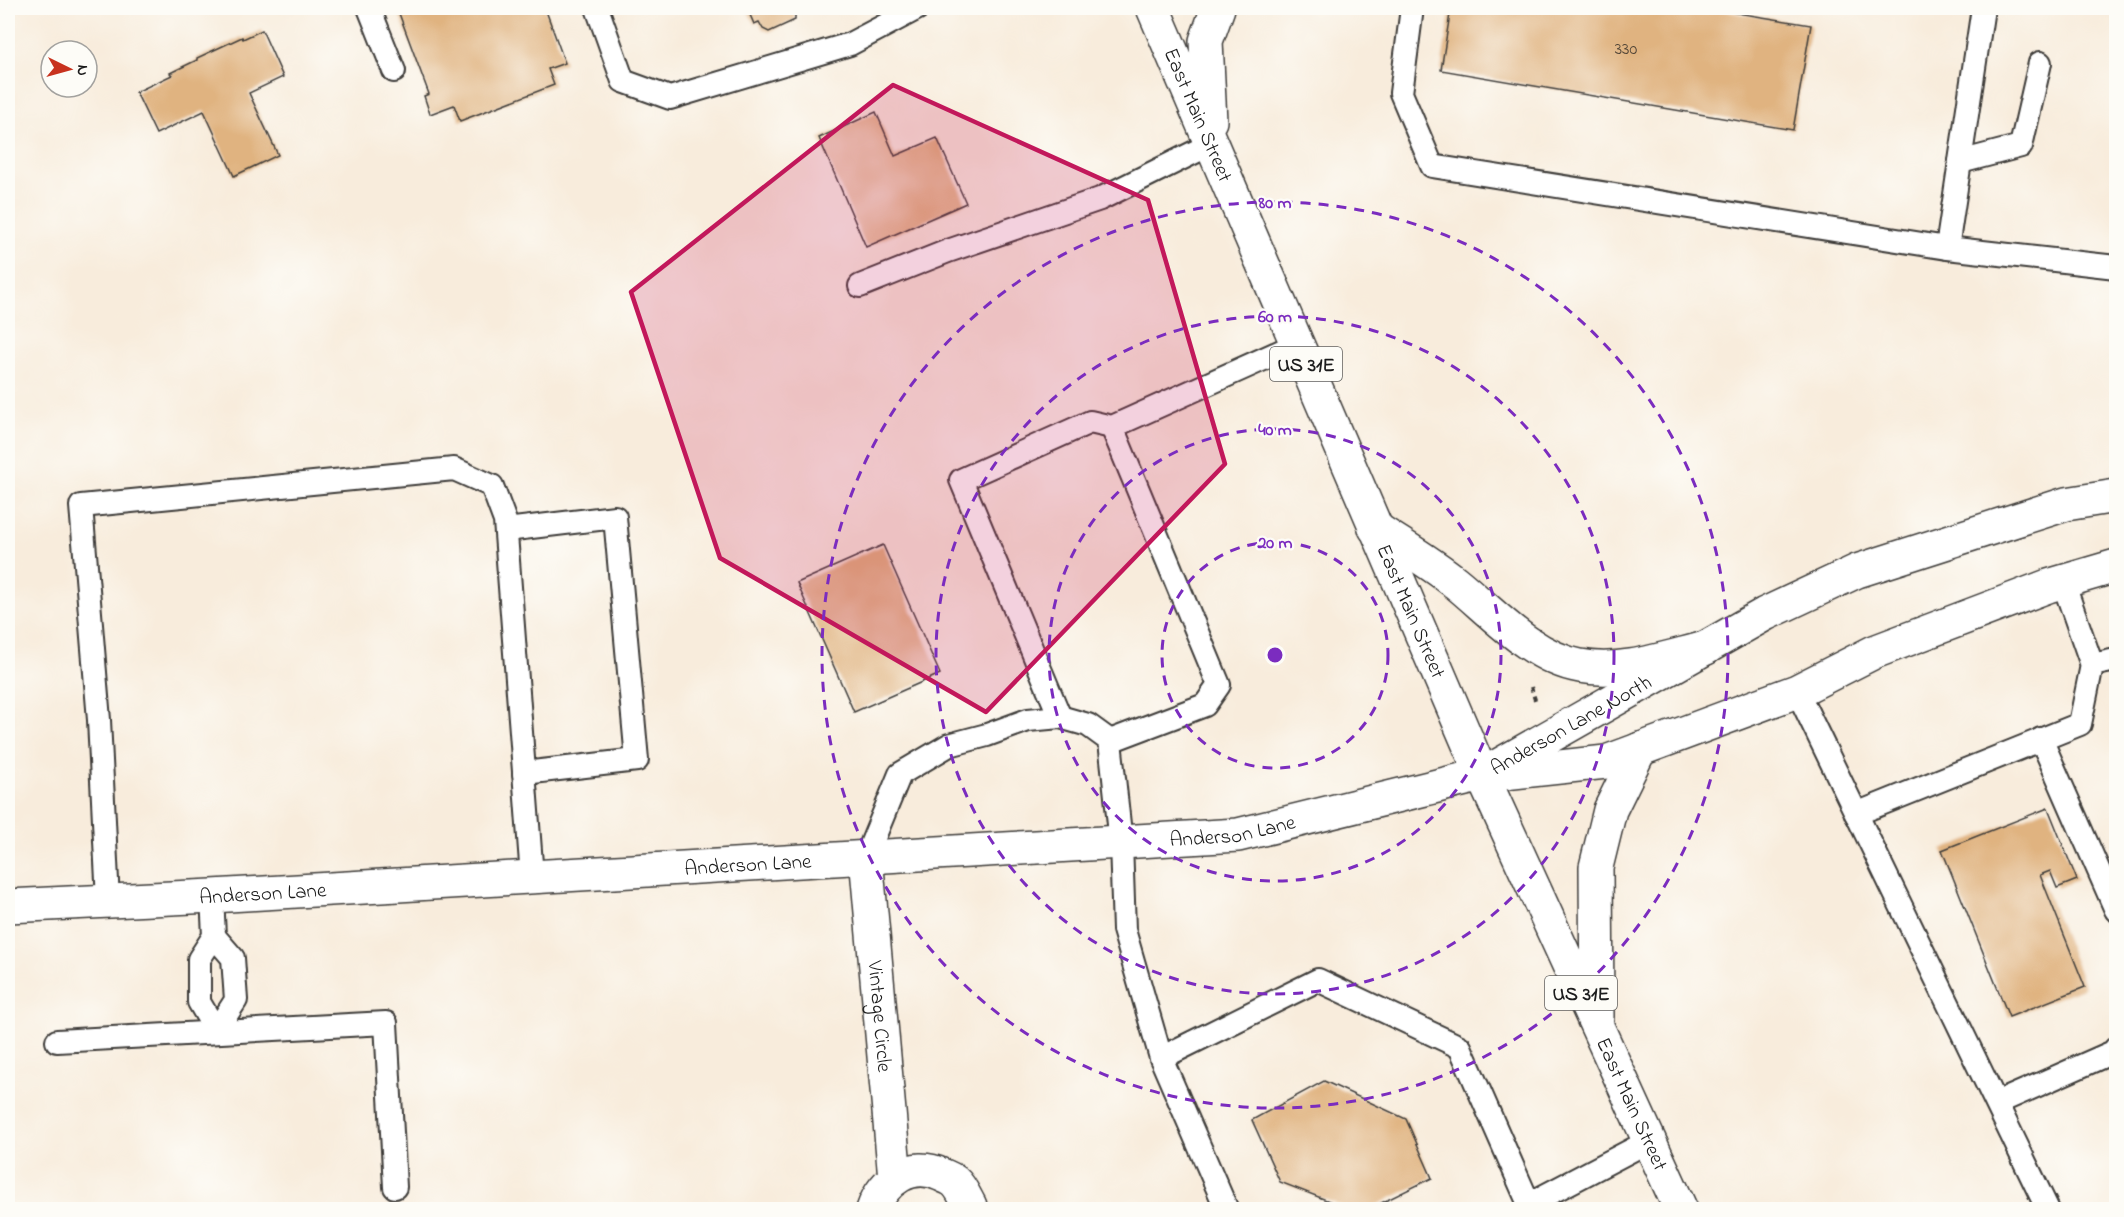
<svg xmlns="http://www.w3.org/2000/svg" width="2124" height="1217" font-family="'Indie Flower',sans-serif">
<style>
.building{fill:#e0b380}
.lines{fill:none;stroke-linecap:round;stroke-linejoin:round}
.lane-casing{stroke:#3d3b39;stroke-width:26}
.street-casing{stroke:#3d3b39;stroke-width:36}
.secondary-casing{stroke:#3d3b39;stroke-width:36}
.primary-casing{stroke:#3d3b39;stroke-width:36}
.path{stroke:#3d3b39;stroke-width:4;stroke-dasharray:4.5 4.5;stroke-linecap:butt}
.lane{stroke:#fff;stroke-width:22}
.street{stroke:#fff;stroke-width:33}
.secondary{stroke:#fff;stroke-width:33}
.primary{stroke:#fff;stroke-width:33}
.marked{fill:#c2185b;fill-opacity:0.2;stroke:#c2185b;stroke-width:4.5;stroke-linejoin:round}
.ring{fill:none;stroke:#7b2cbf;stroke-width:3;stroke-dasharray:10 8}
.labels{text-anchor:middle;stroke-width:4.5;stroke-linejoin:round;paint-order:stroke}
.number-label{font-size:18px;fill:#4d4235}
.shield{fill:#fdfcf7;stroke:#605f5e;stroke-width:1.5}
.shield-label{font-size:20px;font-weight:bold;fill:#1c1c1c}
.street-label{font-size:21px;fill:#1c1c1c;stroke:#fdfcf7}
.centre{fill:#7b2cbf;stroke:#fdfcf7;stroke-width:3}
.ring-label{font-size:18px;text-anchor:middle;font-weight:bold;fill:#7b2cbf;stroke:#fdfcf7;stroke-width:4.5;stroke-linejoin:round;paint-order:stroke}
</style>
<rect width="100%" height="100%" fill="#fdfcf7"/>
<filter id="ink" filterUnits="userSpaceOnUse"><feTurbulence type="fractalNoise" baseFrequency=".0167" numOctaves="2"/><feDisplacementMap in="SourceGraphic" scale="12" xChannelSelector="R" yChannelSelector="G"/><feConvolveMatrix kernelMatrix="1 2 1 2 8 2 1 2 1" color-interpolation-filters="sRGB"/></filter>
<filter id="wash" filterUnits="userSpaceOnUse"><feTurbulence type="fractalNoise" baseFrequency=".008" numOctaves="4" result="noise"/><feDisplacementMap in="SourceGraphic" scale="24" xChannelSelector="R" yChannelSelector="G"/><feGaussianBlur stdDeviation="1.35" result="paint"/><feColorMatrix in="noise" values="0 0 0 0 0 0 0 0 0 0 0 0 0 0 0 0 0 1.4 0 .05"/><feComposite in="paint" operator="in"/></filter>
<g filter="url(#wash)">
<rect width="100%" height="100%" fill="#f8ecdc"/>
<g id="blocks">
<g class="building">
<path d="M 397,8 L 545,8 L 565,63 L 548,69 L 554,85 L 460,121 L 454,105 L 430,114 L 424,96 L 429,94 Z"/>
<path d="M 747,8 L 792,8 L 795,14 L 795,20 L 769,32 L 763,29 L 759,22 L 754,24 Z"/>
<path d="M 1451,8 L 1706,8 L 1811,25 L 1793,130 L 1441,70 Z"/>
<path d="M 262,30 L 283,77 L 249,93 L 278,155 L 234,176 L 204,111 L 156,134 L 136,92 L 172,75 L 170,73 L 197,60 L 197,58 L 242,37 L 243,39 Z"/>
<path d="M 876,112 L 895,156 L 937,138 L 966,203 L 866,247 L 819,138 Z"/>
<path d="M 883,545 L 940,674 L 854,712 L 797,583 Z"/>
<path d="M 2048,808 L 2077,880 L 2057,888 L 2050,871 L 2040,875 L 2085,987 L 2009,1017 L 1942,850 Z"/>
<path d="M 1324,1081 L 1406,1119 L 1432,1178 L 1367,1210 L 1352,1210 L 1280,1182 L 1252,1120 Z"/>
</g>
</g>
</g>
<g filter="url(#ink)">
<use href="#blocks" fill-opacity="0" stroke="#3d3b39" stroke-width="1.5"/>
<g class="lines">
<g class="lane-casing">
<g id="lane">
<path d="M 369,8 L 394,71"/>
<path d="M 597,8 L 623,81 L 670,98 L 850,44 L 918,8"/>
<path d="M 1412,8 L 1401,93 L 1432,166 L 1947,248 L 1983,8"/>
<path d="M 1960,162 L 2021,146 L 2040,63"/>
<path d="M 1947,248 L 2116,267"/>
<path d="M 860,286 L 948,251 L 1100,199 L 1211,144"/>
<path d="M 1112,427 L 1219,685 L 1205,705 L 1110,741 L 1121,843 L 1124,930 L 1161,1058 L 1227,1210"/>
<path d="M 506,530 L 615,517 L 637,760 L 524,773"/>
<path d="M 2063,582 L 2092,665 L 2116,660"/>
<path d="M 1797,691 L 2048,1210"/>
<path d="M 1060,717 L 961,480 L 1090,422 L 1112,427 L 1297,344"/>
<path d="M 2041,739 L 2116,910"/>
<path d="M 1856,814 L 2080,724 L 2092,665"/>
<path d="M 866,857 L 900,774 L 949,745 L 987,735 L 1028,720 L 1060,717 L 1088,725 L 1110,741"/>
<path d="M 212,896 L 214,936"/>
<path d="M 108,901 L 99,720 L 81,506 L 454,469 L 492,486 L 505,521 L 532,877"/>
<path d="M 214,936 L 233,958 L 236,1000 L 216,1031 L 199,1002 L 199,959 Z"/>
<path d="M 57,1041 L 386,1023 L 395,1187"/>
<path d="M 1161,1058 L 1318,980 L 1460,1047 L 1529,1204 L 1649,1141"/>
<path d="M 1997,1103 L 2113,1052 L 2116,1048"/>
</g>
</g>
<g class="street-casing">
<g id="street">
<path id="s1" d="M 866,857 L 895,1178"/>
<path id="s2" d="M 8,906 L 212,896 L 1238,835 L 1482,775"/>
<path d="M 873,1210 C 883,1180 912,1160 942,1175 C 946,1177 952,1179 955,1182 C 961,1187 966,1199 970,1206 L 970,1210"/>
</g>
</g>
<g class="secondary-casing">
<g id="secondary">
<path d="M 1495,774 L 1606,762 L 1797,691 L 1874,652 L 2048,586 L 2116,566"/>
<path id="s3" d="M 1482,775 L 1765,614 L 1857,571 L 2066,504 L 2116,496"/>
</g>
</g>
<g class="primary-casing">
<g id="primary">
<path id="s4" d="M 1153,8 L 1482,775 L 1681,1210"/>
<path d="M 1210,121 L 1206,41 L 1218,8"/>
<path d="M 1375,528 C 1402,546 1430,562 1455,582 C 1491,611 1532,658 1580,666 C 1622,674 1665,658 1706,648"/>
<path d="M 1597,1017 L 1596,867 L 1610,810 L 1640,749"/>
</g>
</g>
<path class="path" d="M 1531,687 L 1536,703"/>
<use href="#lane" class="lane"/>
<use href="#street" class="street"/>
<use href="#secondary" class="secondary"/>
<use href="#primary" class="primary"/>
</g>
</g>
<path class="marked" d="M 893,85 L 1148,200 L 1225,464 L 986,712 L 720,558 L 631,292 Z"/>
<g class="ring">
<circle cx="1275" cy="655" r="113"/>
<circle cx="1275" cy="655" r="226"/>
<circle cx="1275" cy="655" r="339"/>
<circle cx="1275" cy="655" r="453"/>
</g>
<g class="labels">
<g class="number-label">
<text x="1626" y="54">330</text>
</g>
<g class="shield">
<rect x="1270" y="347" width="72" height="34" rx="4.5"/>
<rect x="1545" y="976" width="72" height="34" rx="4.5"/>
</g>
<g class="shield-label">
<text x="1306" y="371">US 31E</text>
<text x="1581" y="1000">US 31E</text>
</g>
<g class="street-label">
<text dy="7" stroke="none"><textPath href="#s4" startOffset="116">East Main Street</textPath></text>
<text dy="7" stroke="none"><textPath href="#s4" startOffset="656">East Main Street</textPath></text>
<text dy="7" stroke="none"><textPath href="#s3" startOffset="102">Anderson Lane North</textPath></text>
<text dy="7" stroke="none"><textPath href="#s2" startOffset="1227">Anderson Lane</textPath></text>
<text dy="7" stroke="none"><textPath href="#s2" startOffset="741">Anderson Lane</textPath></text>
<text dy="7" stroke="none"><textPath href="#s2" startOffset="255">Anderson Lane</textPath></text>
<text dy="7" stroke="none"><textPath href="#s1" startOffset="160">Vintage Circle</textPath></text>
<text dy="7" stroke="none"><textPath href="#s4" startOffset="1196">East Main Street</textPath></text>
</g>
</g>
<circle cx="1275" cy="655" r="9" class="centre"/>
<g class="ring-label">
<text x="1275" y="208">80 m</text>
<text x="1275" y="322">60 m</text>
<text x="1275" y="435">40 m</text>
<text x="1275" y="548">20 m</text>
</g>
<rect width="2124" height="1217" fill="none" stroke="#fdfcf7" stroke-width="30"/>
<g transform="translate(69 69) rotate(95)"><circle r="28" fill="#fdfcf7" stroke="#a3a29f" stroke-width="1.5"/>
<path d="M0-4.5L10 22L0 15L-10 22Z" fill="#c8321e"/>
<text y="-9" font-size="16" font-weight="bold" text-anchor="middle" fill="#1c1c1c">N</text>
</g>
</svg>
